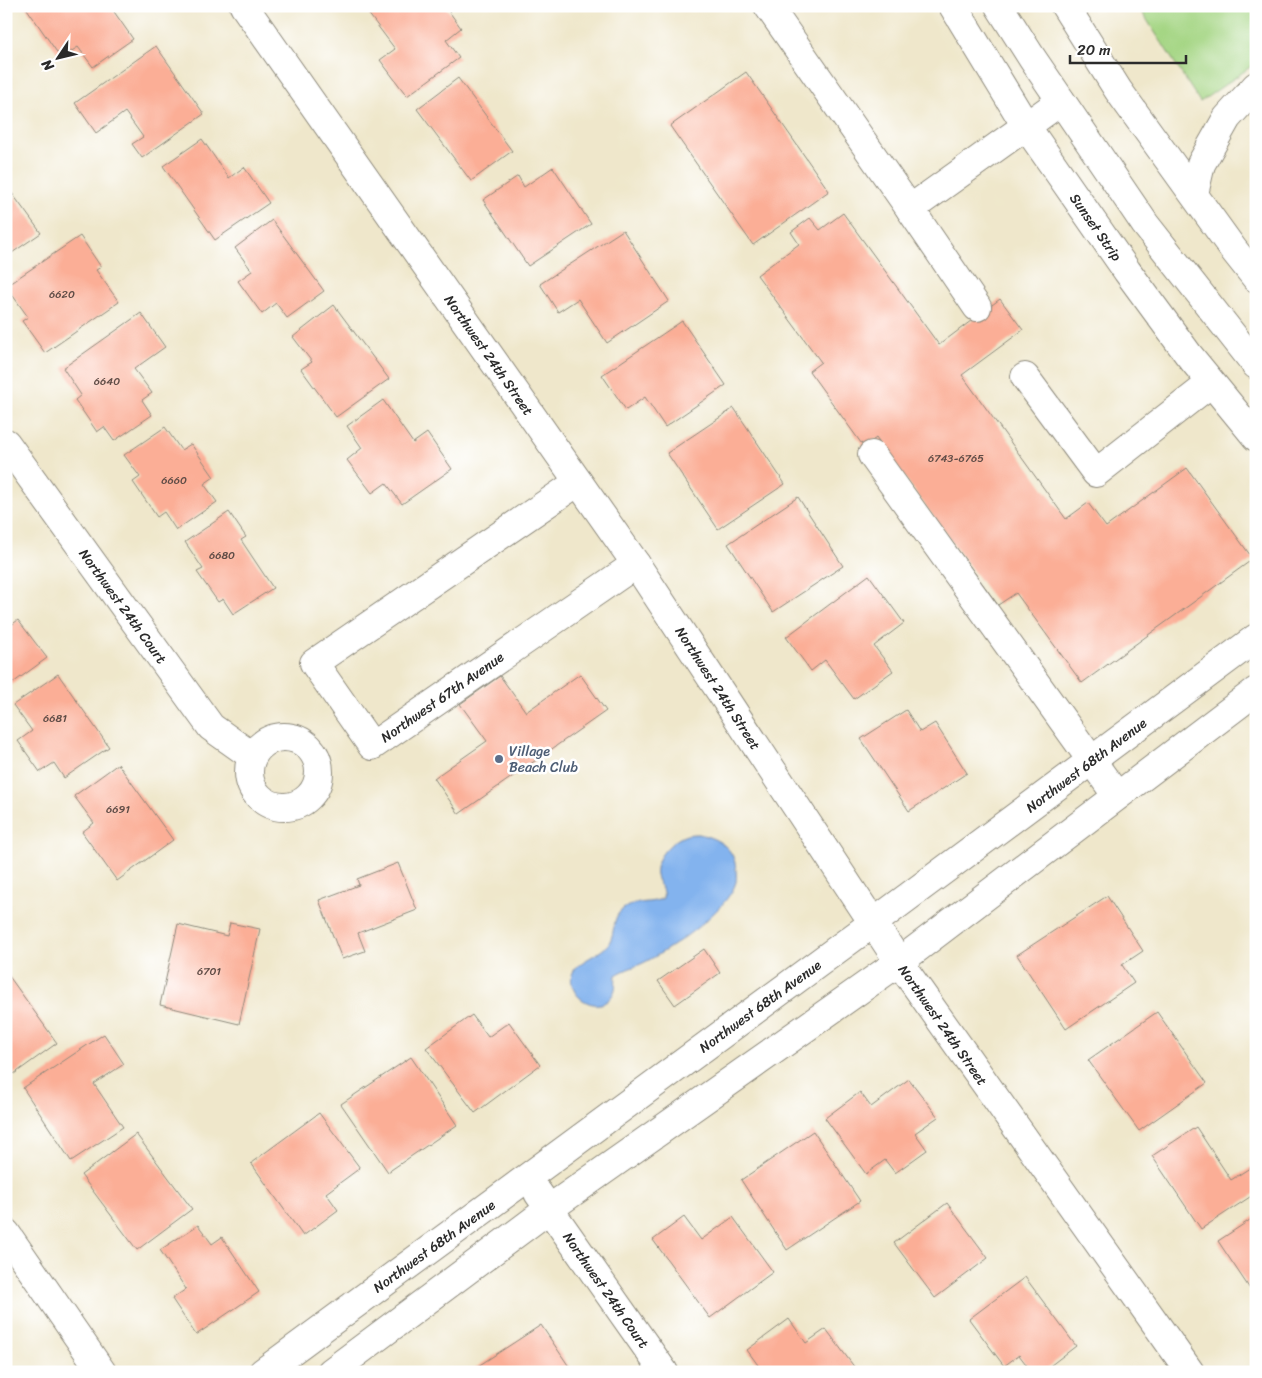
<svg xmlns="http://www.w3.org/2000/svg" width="1262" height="1378" font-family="Sriracha,sans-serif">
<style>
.green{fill:#a4d583;stroke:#688057}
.water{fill:#83b3ee;stroke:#576f8c}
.building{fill:#fbae96}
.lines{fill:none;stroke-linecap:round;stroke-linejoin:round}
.minor-casing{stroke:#8d897b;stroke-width:30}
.minor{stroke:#fff;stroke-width:28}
.service-dot{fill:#5c6f8a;stroke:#fff;stroke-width:2}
.labels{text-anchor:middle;stroke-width:5;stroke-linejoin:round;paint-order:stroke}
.number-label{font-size:11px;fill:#5f4c46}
.street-label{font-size:14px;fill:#2b2b2b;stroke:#fff}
.service-label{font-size:14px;fill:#4e5e75;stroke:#fff;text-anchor:start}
</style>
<rect width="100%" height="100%" fill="#fff"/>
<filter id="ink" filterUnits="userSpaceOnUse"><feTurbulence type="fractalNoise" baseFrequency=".02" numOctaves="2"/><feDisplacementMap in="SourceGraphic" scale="10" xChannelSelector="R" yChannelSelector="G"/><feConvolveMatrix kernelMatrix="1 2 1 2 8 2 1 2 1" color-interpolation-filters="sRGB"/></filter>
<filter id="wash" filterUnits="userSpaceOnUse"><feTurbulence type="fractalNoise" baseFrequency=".0096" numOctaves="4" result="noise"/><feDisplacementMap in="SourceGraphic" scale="20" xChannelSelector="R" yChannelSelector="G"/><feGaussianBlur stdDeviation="1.12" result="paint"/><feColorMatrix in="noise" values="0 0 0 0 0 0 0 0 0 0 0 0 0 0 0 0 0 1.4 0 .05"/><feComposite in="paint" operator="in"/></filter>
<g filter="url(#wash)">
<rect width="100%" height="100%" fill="#efe7cb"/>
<path class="green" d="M 1138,6 L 1256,6 L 1256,63 L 1200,102 Z"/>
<path class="water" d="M 699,834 C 715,838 731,845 735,863 C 736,869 737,876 736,882 C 728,910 672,948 647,961 C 636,967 627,968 616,975 C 615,983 617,990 611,997 C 601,1011 580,1003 574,990 C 561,962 599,959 609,943 C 616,932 611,918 623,909 C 637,899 651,905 663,898 C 665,890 658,884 656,876 C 653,859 671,840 687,835 C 691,834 695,834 699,834 Z"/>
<g id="blocks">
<g class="building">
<path d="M 25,6 L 110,6 L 133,39 L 93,67 L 78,47 L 61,58 Z"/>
<path d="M 377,6 L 445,6 L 461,28 L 446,40 L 459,58 L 407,96 L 380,60 L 395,49 L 368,13 Z"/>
<path d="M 156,46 L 204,114 L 142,158 L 132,144 L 143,137 L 125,112 L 96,133 L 75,103 Z"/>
<path d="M 746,72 L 829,191 L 753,245 L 670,126 Z"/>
<path d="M 458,78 L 512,151 L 471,181 L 417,109 Z"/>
<path d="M 202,139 L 229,178 L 244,167 L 269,203 L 215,240 L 163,166 Z"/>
<path d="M 553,167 L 591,224 L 528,266 L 483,200 L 518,176 L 524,187 Z"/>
<path d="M 6,185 L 41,233 L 6,257 Z"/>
<path d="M 843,213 L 939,345 L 1000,299 L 1023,330 L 962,375 L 1066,519 L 1088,503 L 1106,527 L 1187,468 L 1253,559 L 1082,683 L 1016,593 L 998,605 L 876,438 L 864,447 L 809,371 L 821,362 L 757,275 L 799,244 L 791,232 L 810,218 L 820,230 Z"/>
<path d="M 272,220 L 324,291 L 287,318 L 276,303 L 262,314 L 238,281 L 252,271 L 235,248 Z"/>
<path d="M 623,230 L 669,301 L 607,343 L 578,299 L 558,312 L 540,284 Z"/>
<path d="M 80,236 L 101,267 L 96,270 L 119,302 L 45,353 L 22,321 L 28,317 L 6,286 Z"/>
<path d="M 334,305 L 389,379 L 336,417 L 301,369 L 312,362 L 293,337 Z"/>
<path d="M 141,313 L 165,347 L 134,369 L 152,393 L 142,400 L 152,415 L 114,441 L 104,427 L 97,432 L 75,400 L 81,395 L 63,368 Z"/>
<path d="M 682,321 L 726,385 L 665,427 L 645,397 L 626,410 L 602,375 Z"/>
<path d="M 383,400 L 413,443 L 427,433 L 452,469 L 402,504 L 386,483 L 372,493 L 347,460 L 362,448 L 347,426 Z"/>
<path d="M 734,408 L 785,484 L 718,529 L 667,453 Z"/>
<path d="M 165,427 L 181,450 L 191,444 L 214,477 L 204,484 L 217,502 L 176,530 L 164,512 L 157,517 L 133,482 L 140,477 L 124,455 Z"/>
<path d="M 798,497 L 843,566 L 773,612 L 728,544 Z"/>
<path d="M 229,512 L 246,537 L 241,540 L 273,588 L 233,614 L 223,599 L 218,602 L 197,572 L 203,569 L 185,542 Z"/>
<path d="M 869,575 L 904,623 L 874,646 L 893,671 L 854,699 L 825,660 L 811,671 L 786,637 Z"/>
<path d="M 18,620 L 47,658 L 6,688 L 6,629 Z"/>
<path d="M 58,674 L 109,747 L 64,778 L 54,763 L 40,772 L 18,741 L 32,731 L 13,705 Z"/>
<path d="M 580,674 L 606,711 L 459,814 L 434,778 L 487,741 L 460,704 L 500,676 L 526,712 Z"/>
<path d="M 906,710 L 920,732 L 935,723 L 967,773 L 909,811 L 861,739 Z"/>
<path d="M 118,764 L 173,840 L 117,881 L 82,832 L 94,823 L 74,796 Z"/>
<path d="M 398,863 L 417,910 L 358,933 L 365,951 L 342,959 L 319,900 L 359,885 L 357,879 Z"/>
<path d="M 1107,896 L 1143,951 L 1122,965 L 1134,983 L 1066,1029 L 1017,955 Z"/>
<path d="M 230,923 L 260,929 L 239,1024 L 160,1005 L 178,924 L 227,936 Z"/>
<path d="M 704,949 L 720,973 L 675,1005 L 658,981 Z"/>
<path d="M 6,972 L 57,1043 L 14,1074 L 6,1063 Z"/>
<path d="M 1157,1012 L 1207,1083 L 1139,1131 L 1088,1060 Z"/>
<path d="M 472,1015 L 488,1037 L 509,1022 L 540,1065 L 475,1113 L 426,1048 Z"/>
<path d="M 104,1034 L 124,1064 L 94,1084 L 123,1127 L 71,1161 L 23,1088 Z"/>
<path d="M 411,1057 L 457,1125 L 388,1172 L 341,1104 Z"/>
<path d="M 909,1079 L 938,1117 L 915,1133 L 927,1150 L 895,1173 L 885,1160 L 866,1174 L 825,1118 L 860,1092 L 871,1107 Z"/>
<path d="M 319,1113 L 360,1168 L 326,1193 L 338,1210 L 303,1236 L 251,1163 Z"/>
<path d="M 1196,1127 L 1231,1180 L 1256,1164 L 1256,1193 L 1201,1229 L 1152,1156 Z"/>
<path d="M 813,1131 L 860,1201 L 787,1250 L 741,1180 Z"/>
<path d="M 136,1134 L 192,1209 L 137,1250 L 81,1175 Z"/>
<path d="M 947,1203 L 988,1258 L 935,1298 L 894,1243 Z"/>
<path d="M 1256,1216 L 1256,1298 L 1218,1241 Z"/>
<path d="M 684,1217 L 701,1240 L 733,1217 L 773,1272 L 710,1318 L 653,1240 Z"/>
<path d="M 198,1225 L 212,1244 L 222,1237 L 259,1292 L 196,1335 L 172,1299 L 186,1289 L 160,1250 Z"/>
<path d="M 1025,1277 L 1076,1346 L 1042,1372 L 1032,1372 L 1019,1355 L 1004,1366 L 969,1319 Z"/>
<path d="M 789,1319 L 806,1343 L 826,1329 L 858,1372 L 763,1372 L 747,1350 Z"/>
<path d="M 541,1325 L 570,1368 L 565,1372 L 469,1372 Z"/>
</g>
</g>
</g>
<g filter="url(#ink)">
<use href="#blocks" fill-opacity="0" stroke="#8d897b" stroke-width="1"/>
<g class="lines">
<g class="minor-casing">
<g id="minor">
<path d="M 244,6 L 636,564 L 899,962 L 1190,1372"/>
<path d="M 768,6 L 910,209"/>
<path d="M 953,6 L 1026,126 L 1127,271 L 1188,354 L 1256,437"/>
<path d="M 999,6 L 1032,58 L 1145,224 L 1256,365"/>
<path d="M 1065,6 L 1118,90 L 1233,249 L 1256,278"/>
<path d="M 1194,194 L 1201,164 L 1227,118 L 1256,86"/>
<path d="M 977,307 L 910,209 L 1061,101"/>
<path d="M 1025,377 L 1096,473 L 1211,383"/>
<path d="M 6,443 L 211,727 L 252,756"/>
<path d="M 872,455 L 1117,796"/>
<path d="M 578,482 L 314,663 L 372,746 L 636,564"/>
<circle cx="284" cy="772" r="35"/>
<path d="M 538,1193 L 664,1372"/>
<path d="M 6,1233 L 102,1372"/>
<path d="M 263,1372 L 873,923 L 1256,638"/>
<path d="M 331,1372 L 549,1209 L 899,962 L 1256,691"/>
</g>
</g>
<use href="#minor" class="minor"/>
</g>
</g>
<circle class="service-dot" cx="499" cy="759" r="5"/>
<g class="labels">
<g class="number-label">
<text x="62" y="298">6620</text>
<text x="107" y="385">6640</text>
<text x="956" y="462">6743-6765</text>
<text x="174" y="484">6660</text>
<text x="222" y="559">6680</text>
<text x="55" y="722">6681</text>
<text x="118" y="813">6691</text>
<text x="209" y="975">6701</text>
</g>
<g class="street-label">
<text transform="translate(1096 227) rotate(55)" y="5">Sunset Strip</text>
<text transform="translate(489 355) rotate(55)" y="5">Northwest 24th Street</text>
<text transform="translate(123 606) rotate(54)" y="5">Northwest 24th Court</text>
<text transform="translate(718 688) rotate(57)" y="5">Northwest 24th Street</text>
<text transform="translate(442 697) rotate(-35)" y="5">Northwest 67th Avenue</text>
<text transform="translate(1086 765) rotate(-37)" y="5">Northwest 68th Avenue</text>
<text transform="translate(760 1006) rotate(-36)" y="5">Northwest 68th Avenue</text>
<text transform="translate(943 1025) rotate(55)" y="5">Northwest 24th Street</text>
<text transform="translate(434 1246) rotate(-36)" y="5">Northwest 68th Avenue</text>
<text transform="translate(606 1290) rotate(55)" y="5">Northwest 24th Court</text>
</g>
<g class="service-label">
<text x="509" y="756">Village<tspan x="509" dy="16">Beach Club</tspan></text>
</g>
</g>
<rect width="1262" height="1378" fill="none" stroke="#fff" stroke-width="25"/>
<g transform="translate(58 58) rotate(235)" stroke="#ffffff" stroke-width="4" paint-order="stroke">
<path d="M0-4L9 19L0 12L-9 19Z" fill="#2b2b2b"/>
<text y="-8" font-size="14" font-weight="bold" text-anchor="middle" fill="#2b2b2b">N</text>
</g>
<path d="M1070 55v8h116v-8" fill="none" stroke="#2b2b2b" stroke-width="2.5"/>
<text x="1077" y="55" font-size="15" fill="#2b2b2b" stroke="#ffffff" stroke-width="4" paint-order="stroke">20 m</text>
</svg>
